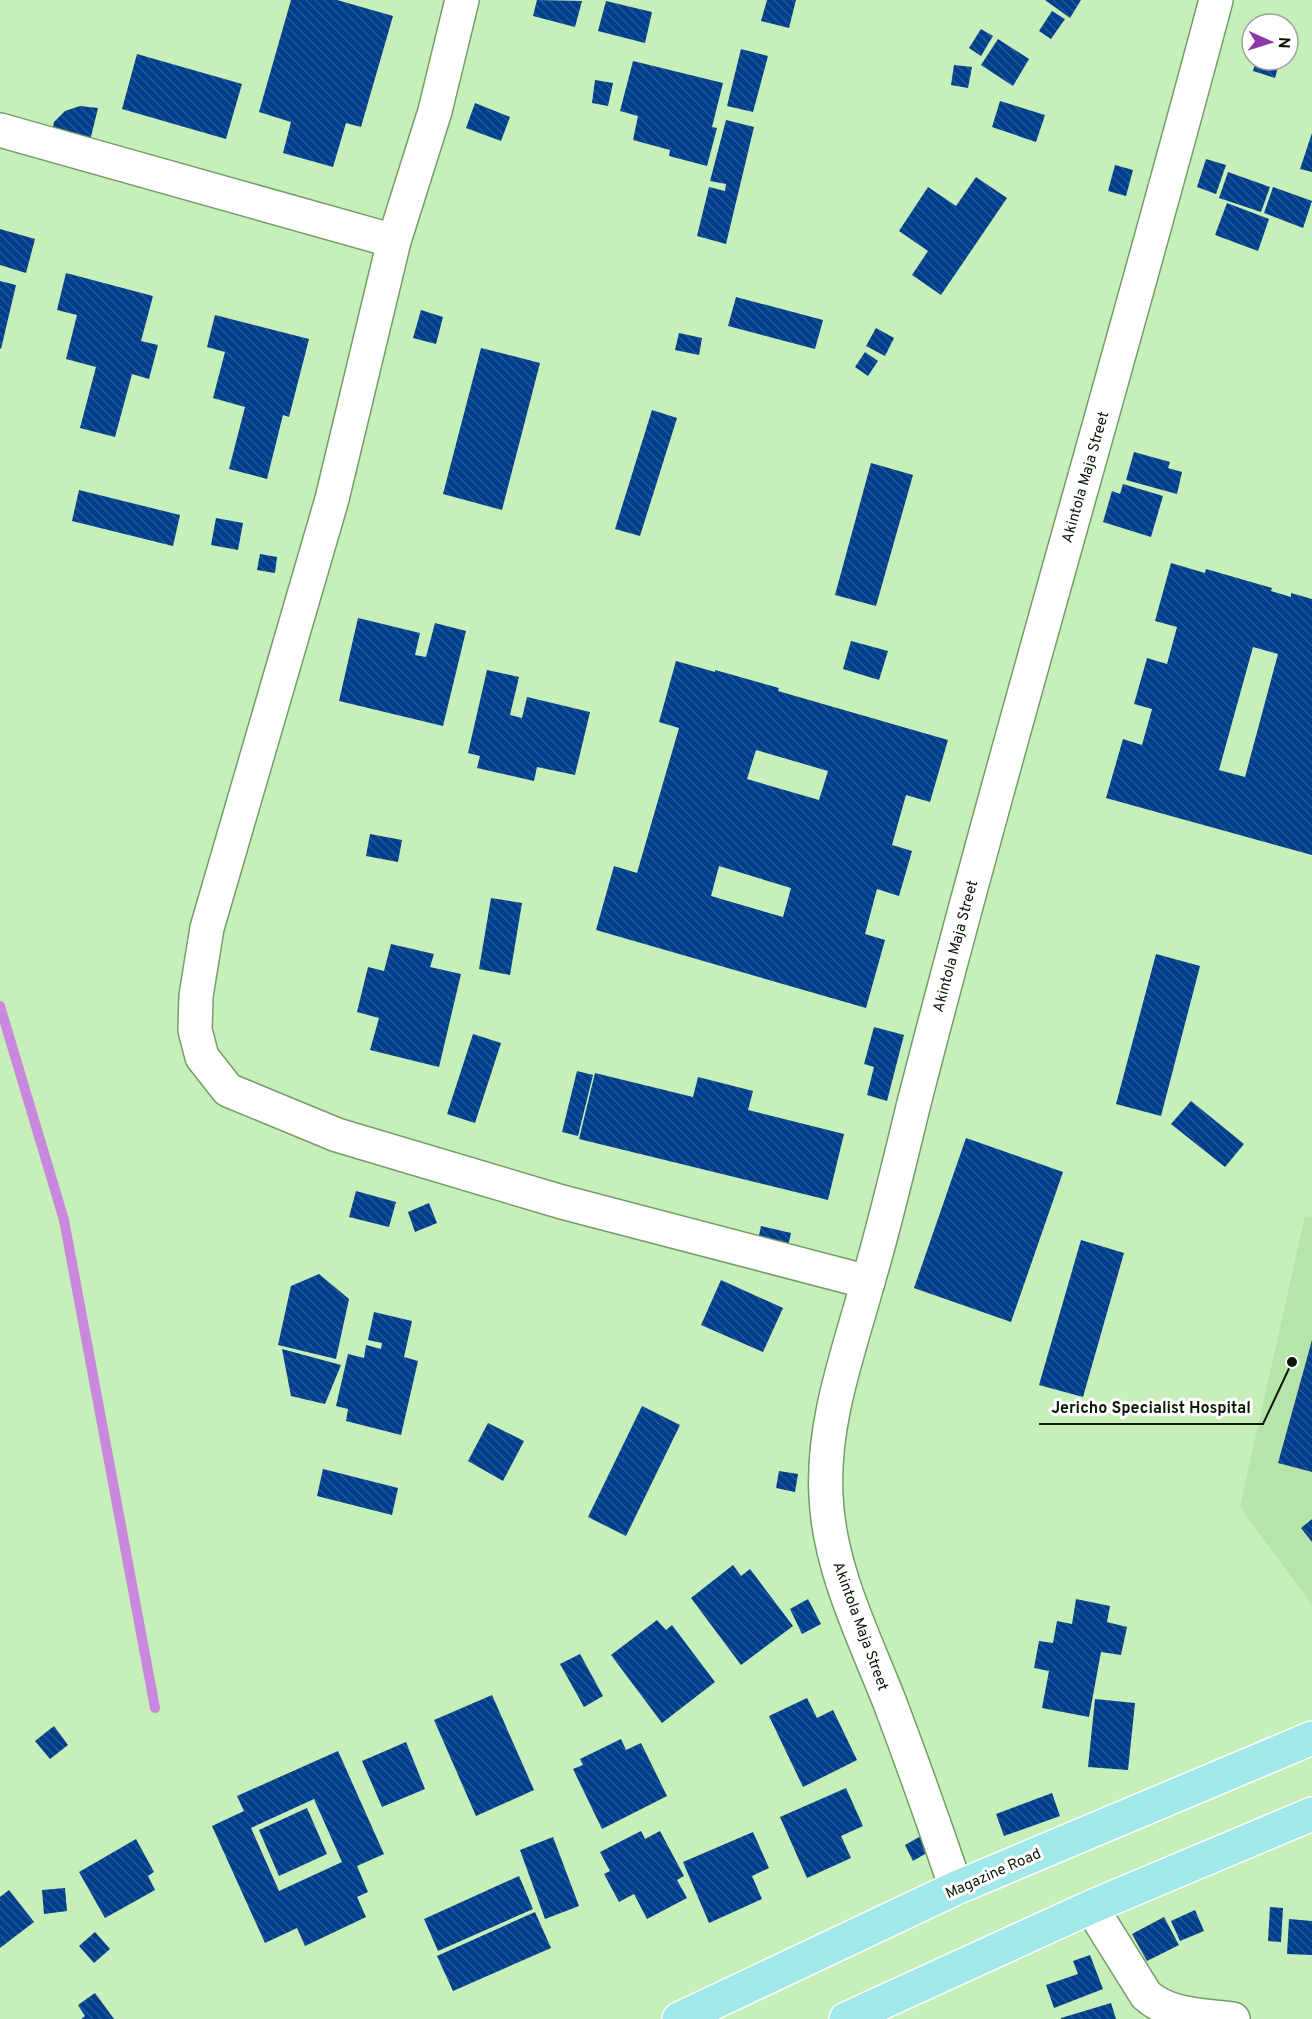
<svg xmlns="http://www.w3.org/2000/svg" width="1312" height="2019" font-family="Overpass,sans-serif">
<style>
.built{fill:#b6e4a9}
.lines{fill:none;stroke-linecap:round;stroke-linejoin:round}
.stream{stroke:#ca87de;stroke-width:10}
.building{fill:url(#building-back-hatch);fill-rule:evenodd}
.minor-casing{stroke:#769c6a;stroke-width:36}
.major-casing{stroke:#fff;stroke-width:36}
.minor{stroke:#fff;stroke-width:33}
.major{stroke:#a0e8e9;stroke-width:33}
.labels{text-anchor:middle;stroke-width:6;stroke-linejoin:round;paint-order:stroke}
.street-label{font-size:15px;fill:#0b1906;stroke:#fff}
.leader{fill:none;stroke:#0b1906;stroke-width:2}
.callout-dot{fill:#0b1906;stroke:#fff;stroke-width:2}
.callout-label{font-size:16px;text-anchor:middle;font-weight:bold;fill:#0b1906;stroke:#fff;stroke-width:6;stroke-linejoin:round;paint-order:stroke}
</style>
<defs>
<pattern id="building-back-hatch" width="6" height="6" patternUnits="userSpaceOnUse" patternTransform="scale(1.5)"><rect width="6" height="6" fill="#013f8c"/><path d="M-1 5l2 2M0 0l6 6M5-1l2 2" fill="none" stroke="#255894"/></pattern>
</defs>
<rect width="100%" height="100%" fill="#c6efb9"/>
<path class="built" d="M 1305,1216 L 1312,1218 L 1312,1605 L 1240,1507 Z"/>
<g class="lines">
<path class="stream" d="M 0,1006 L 64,1220 L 155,1708"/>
</g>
<g class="building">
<path d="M 291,0 L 337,0 L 393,16 L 361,127 L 346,123 L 333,167 L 283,153 L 291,122 L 259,112 Z"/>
<path d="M 537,0 L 582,1 L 575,27 L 533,16 Z"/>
<path d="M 767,0 L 796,0 L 789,28 L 761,21 Z"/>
<path d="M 1045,0 L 1081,0 L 1070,18 Z"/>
<path d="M 606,1 L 652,12 L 645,43 L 598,31 Z"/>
<path d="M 1052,11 L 1065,19 L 1051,39 L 1039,31 Z"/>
<path d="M 981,29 L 993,36 L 981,56 L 969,48 Z"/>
<path d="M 998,39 L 1029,59 L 1013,86 L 981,65 Z"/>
<path d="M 741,49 L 768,56 L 753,112 L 727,106 Z"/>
<path d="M 137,54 L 242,84 L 226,139 L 122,109 Z"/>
<path d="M 1256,60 L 1280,60 L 1275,78 L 1253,71 Z"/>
<path d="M 633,61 L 723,83 L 712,127 L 717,128 L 707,166 L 669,156 L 670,150 L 633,140 L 638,116 L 620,111 Z"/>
<path d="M 954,65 L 972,67 L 968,88 L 951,85 Z"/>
<path d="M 595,80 L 613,83 L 608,106 L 592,103 Z"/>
<path d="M 1000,101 L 1045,115 L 1036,142 L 992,127 Z"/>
<path d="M 475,103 L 510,117 L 501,141 L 466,128 Z"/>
<path d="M 80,106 L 98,108 L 89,145 L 51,135 L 54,122 L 65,111 Z"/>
<path d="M 726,120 L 754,127 L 726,244 L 697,236 L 709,187 L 725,191 L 726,184 L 710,181 Z"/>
<path d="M 1312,133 L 1312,172 L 1300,169 Z"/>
<path d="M 1206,159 L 1226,165 L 1216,194 L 1197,187 Z"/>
<path d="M 1115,165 L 1133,170 L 1126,196 L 1108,191 Z"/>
<path d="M 1228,172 L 1270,187 L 1261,212 L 1219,198 Z"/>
<path d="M 976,177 L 1007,198 L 941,295 L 912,275 L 928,251 L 899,231 L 928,187 L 956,206 Z"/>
<path d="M 1273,187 L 1312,201 L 1303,228 L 1264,213 Z"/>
<path d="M 1227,203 L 1269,219 L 1258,251 L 1215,235 Z"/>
<path d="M 0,229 L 35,239 L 26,273 L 0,265 Z"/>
<path d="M 66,273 L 153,296 L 141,341 L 158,345 L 149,379 L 132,374 L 115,437 L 80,428 L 96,367 L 66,359 L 77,315 L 57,310 Z"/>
<path d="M 0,281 L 16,285 L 1,349 L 0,348 Z"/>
<path d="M 736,297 L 823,320 L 815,349 L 728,326 Z"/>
<path d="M 421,310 L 443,317 L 436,344 L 413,338 Z"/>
<path d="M 215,315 L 309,339 L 289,417 L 283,415 L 267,479 L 229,469 L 245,407 L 213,398 L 225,352 L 207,347 Z"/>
<path d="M 876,328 L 894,338 L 885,356 L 866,346 Z"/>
<path d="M 679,333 L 702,338 L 699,355 L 675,350 Z"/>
<path d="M 481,348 L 540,363 L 502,510 L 443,494 Z"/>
<path d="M 865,352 L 878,361 L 868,376 L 855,367 Z"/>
<path d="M 652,410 L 677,418 L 640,536 L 615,529 Z"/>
<path d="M 1134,452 L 1170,462 L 1168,468 L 1182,472 L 1177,494 L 1126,480 Z"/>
<path d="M 871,463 L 913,475 L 876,606 L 835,595 Z"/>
<path d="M 1123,484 L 1163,496 L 1151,537 L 1103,522 L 1112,491 L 1120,494 Z"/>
<path d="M 79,490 L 180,515 L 173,546 L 72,521 Z"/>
<path d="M 216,518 L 243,523 L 238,550 L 211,545 Z"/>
<path d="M 260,554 L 277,557 L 275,573 L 257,570 Z"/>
<path d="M 1171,563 L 1205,573 L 1206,569 L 1272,588 L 1271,591 L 1291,597 L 1291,593 L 1312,599 L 1312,855 L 1106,798 L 1123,739 L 1142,745 L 1152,709 L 1134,704 L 1147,658 L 1167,664 L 1177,627 L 1155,621 ZM 1253,647 L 1278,654 L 1245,777 L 1219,770 Z"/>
<path d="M 358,618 L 420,633 L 415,655 L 426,657 L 435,623 L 466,631 L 443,726 L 339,701 Z"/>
<path d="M 851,641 L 888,651 L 879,680 L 843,669 Z"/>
<path d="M 676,661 L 715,672 L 715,670 L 779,688 L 778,691 L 948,740 L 930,802 L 906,795 L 892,845 L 912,851 L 899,896 L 877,889 L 865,934 L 885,940 L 866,1008 L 596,930 L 614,866 L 637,873 L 679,728 L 659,722 ZM 756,750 L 828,771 L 819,800 L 747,779 ZM 719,866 L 791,888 L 783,917 L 711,896 Z"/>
<path d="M 487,670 L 519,677 L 510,715 L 522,718 L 527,697 L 590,712 L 575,775 L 537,767 L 534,781 L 477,768 L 480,756 L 468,753 Z"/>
<path d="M 370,834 L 402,840 L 398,862 L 366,856 Z"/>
<path d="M 491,898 L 522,903 L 510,975 L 479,969 Z"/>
<path d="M 391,944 L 434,954 L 430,967 L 461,974 L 439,1067 L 370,1050 L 379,1018 L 357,1012 L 368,967 L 384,971 Z"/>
<path d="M 1156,954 L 1200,966 L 1161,1116 L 1116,1104 Z"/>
<path d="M 874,1027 L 904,1035 L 887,1101 L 867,1095 L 874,1067 L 864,1064 Z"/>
<path d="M 473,1034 L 501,1043 L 475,1123 L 447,1114 Z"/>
<path d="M 577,1071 L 593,1075 L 578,1136 L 562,1132 Z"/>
<path d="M 595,1073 L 693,1097 L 698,1077 L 753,1091 L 748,1110 L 844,1134 L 828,1200 L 579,1139 Z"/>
<path d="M 1191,1101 L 1244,1144 L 1225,1167 L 1171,1124 Z"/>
<path d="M 966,1138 L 1063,1172 L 1011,1322 L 914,1288 Z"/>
<path d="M 356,1191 L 396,1202 L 389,1227 L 349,1217 Z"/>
<path d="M 429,1203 L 437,1223 L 415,1232 L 408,1212 Z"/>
<path d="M 761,1226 L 791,1233 L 786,1255 L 756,1249 Z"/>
<path d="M 1081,1240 L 1124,1253 L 1083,1397 L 1039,1385 Z"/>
<path d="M 319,1274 L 349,1299 L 336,1359 L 278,1345 L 291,1286 Z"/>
<path d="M 721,1280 L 783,1308 L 763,1352 L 701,1325 Z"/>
<path d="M 374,1312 L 412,1321 L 404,1357 L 418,1361 L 401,1435 L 346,1421 L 348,1409 L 336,1406 L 348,1354 L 364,1358 L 366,1345 L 381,1349 L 382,1343 L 368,1340 Z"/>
<path d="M 1312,1340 L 1312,1472 L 1278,1463 Z"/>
<path d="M 282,1349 L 341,1365 L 325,1404 L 291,1396 Z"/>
<path d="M 642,1406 L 680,1425 L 626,1536 L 588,1517 Z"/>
<path d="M 488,1423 L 524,1441 L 503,1481 L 468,1461 Z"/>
<path d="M 323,1469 L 398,1488 L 392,1515 L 317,1496 Z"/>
<path d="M 779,1471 L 798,1474 L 795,1492 L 776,1488 Z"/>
<path d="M 1312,1519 L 1312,1542 L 1301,1528 Z"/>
<path d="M 733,1565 L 741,1576 L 750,1569 L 793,1626 L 741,1665 L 691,1598 Z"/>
<path d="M 808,1599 L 821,1624 L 802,1634 L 790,1609 Z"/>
<path d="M 1076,1599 L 1110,1606 L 1107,1622 L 1127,1627 L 1121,1655 L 1101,1652 L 1089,1717 L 1042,1708 L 1049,1671 L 1034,1668 L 1039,1641 L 1053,1643 L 1057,1621 L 1072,1624 Z"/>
<path d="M 657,1620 L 666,1630 L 672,1625 L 715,1682 L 662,1723 L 611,1655 Z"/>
<path d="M 580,1654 L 603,1696 L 584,1707 L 560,1664 Z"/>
<path d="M 492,1695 L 534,1790 L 476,1816 L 434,1720 Z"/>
<path d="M 807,1698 L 817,1718 L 833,1710 L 857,1760 L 803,1787 L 769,1716 Z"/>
<path d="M 1095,1699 L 1135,1703 L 1128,1770 L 1088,1767 Z"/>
<path d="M 54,1726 L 68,1745 L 50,1759 L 35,1741 Z"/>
<path d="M 621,1739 L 626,1750 L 641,1743 L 667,1796 L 602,1829 L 573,1769 L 583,1765 L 580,1759 Z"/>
<path d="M 406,1742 L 425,1789 L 382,1807 L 362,1761 Z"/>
<path d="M 338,1751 L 384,1854 L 357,1866 L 368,1892 L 357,1897 L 366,1917 L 305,1946 L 297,1928 L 265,1943 L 212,1826 L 244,1811 L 237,1796 ZM 314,1799 L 342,1862 L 279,1891 L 251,1828 Z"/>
<path d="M 846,1788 L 863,1826 L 841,1836 L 851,1858 L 807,1878 L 780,1817 Z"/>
<path d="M 1052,1793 L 1060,1816 L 1004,1836 L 996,1814 Z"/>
<path d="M 307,1808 L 327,1854 L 279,1876 L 259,1830 Z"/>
<path d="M 641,1831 L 645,1839 L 660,1831 L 684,1876 L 677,1880 L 687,1898 L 647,1919 L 634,1894 L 619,1902 L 604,1874 L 610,1871 L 600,1852 Z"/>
<path d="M 753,1832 L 769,1868 L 752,1876 L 762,1899 L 709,1923 L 683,1862 Z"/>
<path d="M 921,1836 L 930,1851 L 913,1861 L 905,1845 Z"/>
<path d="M 553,1837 L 579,1906 L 545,1919 L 520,1850 Z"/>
<path d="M 136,1839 L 154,1872 L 148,1876 L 155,1890 L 105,1918 L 79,1872 Z"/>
<path d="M 519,1876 L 533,1909 L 438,1951 L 424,1919 Z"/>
<path d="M 65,1888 L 67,1911 L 44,1914 L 42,1890 Z"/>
<path d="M 9,1890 L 34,1922 L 0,1948 L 0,1897 Z"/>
<path d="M 1270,1907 L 1283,1908 L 1281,1942 L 1268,1941 Z"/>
<path d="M 1195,1910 L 1204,1931 L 1180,1941 L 1171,1921 Z"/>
<path d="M 535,1912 L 551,1948 L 453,1991 L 437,1956 Z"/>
<path d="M 1164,1917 L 1179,1945 L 1147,1961 L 1132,1934 Z"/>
<path d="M 1289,1919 L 1312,1921 L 1312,1955 L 1287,1954 Z"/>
<path d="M 95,1932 L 110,1949 L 94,1963 L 79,1946 Z"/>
<path d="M 1090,1955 L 1103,1989 L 1054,2008 L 1046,1985 L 1078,1974 L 1073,1961 Z"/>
<path d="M 95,1993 L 114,2019 L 81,2019 L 85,2016 L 78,2005 Z"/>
<path d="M 1111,2003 L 1116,2019 L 1061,2019 L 1061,2018 Z"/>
</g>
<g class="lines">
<g class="minor-casing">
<g id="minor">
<path d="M 462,0 L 435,111 L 394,241 L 332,499 L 207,928 L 196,996 L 195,1030 L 202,1057 L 228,1090 L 337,1135 L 562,1202 L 868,1282"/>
<path d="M 0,130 L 394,241"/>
<path d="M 956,1888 C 935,1826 913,1764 890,1703 C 864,1637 829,1568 826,1496 C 822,1423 848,1354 867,1285 C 885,1225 899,1164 914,1103 C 1009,734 1118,369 1216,0"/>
<path d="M 1091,1907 L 1146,1995 C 1169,2016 1203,2015 1233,2019"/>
</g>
</g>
<g class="major-casing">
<g id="major">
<path d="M 679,2019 L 956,1888 L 1312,1738"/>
<path d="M 846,2019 L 1091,1907 L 1312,1814"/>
</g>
</g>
<use href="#minor" class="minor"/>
<use href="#major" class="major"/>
</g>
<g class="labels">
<g class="street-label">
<text transform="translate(1085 477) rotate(-74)" y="5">Akintola Maja Street</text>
<text transform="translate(955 946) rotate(-75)" y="5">Akintola Maja Street</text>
<text transform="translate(861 1626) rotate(70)" y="5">Akintola Maja Street</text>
<text transform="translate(993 1873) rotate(-24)" y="5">Magazine Road</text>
</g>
</g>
<path class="leader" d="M1292 1362L1263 1424H1039"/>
<circle class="callout-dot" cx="1292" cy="1362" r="6"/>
<g class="callout-label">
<text x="1151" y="1413">Jericho Specialist Hospital</text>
</g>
<g transform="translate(1270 42) rotate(93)"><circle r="28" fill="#ffffff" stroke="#9da39b" stroke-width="1.5"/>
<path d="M0-4.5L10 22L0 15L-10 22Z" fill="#8d38a6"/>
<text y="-9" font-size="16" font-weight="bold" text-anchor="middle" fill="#0b1906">N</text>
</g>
</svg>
